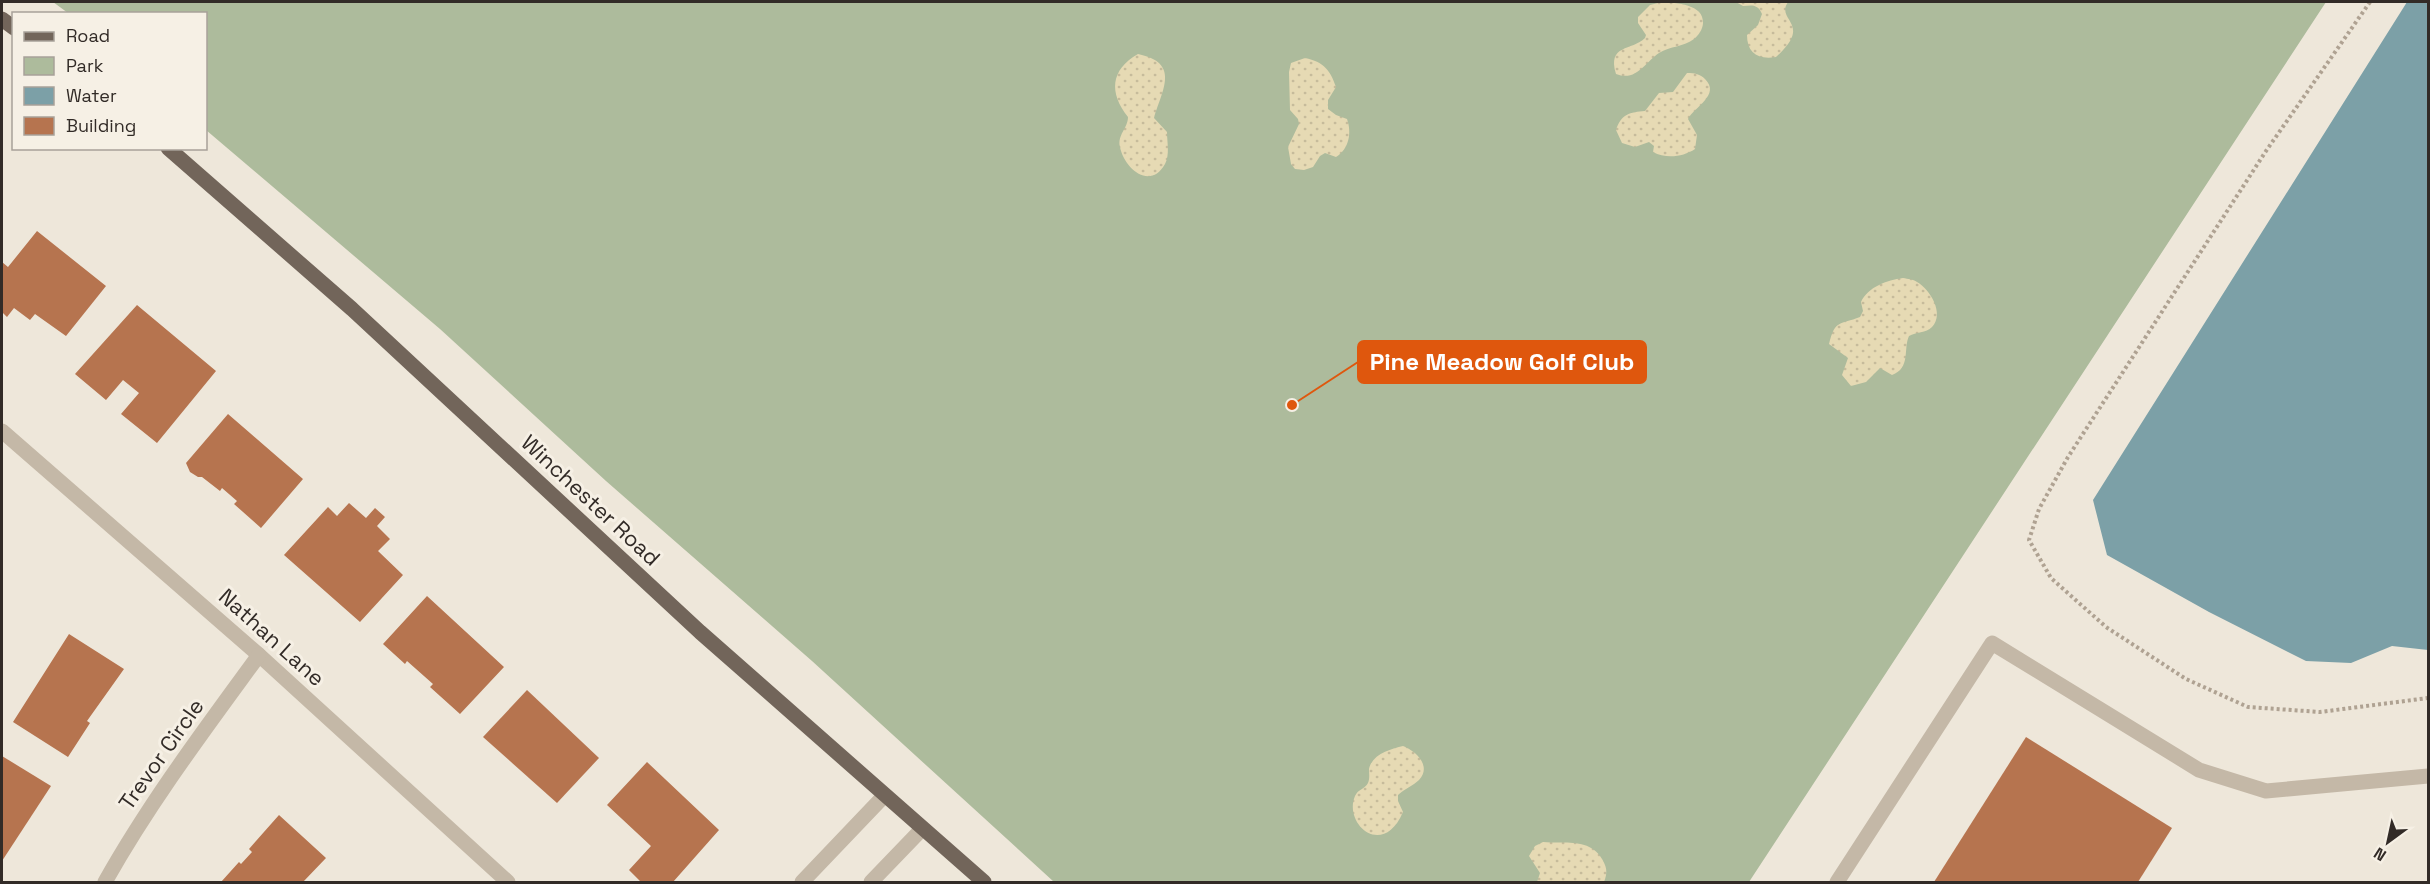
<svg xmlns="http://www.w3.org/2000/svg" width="2430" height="884" font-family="'Space Grotesk',sans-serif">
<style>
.green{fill:#adbb9c}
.sand{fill:url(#sand-dots)}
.water{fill:#7ca0a7}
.building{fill:#b6744f}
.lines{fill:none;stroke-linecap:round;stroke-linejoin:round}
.path{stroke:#afa292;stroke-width:4;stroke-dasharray:3 3;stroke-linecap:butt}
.minor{stroke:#c4b8a7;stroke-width:15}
.major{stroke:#72655a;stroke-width:15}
.labels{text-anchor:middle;stroke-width:6;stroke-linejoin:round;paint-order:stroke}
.street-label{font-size:22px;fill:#322b27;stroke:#f6f0e5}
.leader{fill:none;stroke:#df570d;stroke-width:2}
.callout-dot{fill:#df570d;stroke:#f6f0e5;stroke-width:2}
.callout{fill:#df570d;stroke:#df570d;stroke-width:2}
.callout-label{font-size:24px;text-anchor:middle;font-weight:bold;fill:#fff}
</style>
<defs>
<pattern id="sand-dots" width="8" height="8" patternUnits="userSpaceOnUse" patternTransform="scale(1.5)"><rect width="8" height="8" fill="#e6dab4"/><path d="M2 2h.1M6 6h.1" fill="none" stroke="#c6bb9b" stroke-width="1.8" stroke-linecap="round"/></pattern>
</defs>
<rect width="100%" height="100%" fill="#eee7da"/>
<path class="green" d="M 53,2 L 2326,2 L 1749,882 L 1054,882 L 812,661 L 606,481 L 440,329 L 206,130 L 206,14 L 68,13 Z"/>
<g class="sand">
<path d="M 1662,2 C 1676,3 1704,4 1703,23 C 1703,29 1698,36 1694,39 C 1684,47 1670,46 1659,53 C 1645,62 1637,82 1616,74 C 1607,44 1632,51 1645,38 L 1646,35 L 1638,23 L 1638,17 L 1650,5 Z"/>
<path d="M 1736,2 L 1788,2 C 1775,21 1814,23 1776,57 C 1758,60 1747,53 1747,35 L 1758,25 L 1762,14 C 1758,4 1752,5 1743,6 Z"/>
<path d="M 1138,54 C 1181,63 1162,90 1154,118 L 1167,132 C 1167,142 1170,155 1165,164 C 1150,191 1124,168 1120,147 C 1117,135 1128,128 1128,117 C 1109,93 1110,70 1138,54 Z"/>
<path d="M 1305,58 C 1324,62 1330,70 1336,87 L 1328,100 L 1328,109 L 1336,115 L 1347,119 C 1352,133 1349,149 1336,157 L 1325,153 L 1320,156 L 1313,167 L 1304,170 L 1295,169 L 1291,164 L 1288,147 L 1299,124 L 1298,119 L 1290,110 L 1289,72 L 1291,63 Z"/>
<path d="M 1687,73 C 1695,73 1700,74 1705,79 C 1721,95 1694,107 1688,119 L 1697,135 L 1695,149 C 1683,157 1666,159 1653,152 L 1654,146 L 1649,142 L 1635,147 L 1622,143 L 1616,130 C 1621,114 1630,112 1645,111 L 1659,93 L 1673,92 Z"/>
<path d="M 1903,278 C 1908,279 1913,279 1917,282 C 1930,289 1945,314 1932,327 C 1926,333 1916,332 1909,336 C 1903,349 1911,368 1892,375 L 1880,368 L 1866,382 L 1851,386 L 1842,375 L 1848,358 L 1829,344 C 1835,319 1840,325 1860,317 L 1863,311 L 1861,302 C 1868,287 1887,280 1903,278 Z"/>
<path d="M 1403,746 C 1416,751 1432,766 1419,780 C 1413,786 1404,789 1398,795 L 1398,801 L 1403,812 C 1383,859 1343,824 1355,796 C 1358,789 1365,789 1368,783 C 1370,778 1369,773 1369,769 C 1372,754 1391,749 1403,746 Z"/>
<path d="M 1543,842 C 1563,844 1587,838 1600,856 C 1607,866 1608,872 1604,882 L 1537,882 L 1540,873 L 1529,856 L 1535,846 Z"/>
</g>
<path class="water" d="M 2407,2 L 2428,2 L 2428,650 L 2392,646 L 2351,663 L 2306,661 L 2209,612 L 2107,555 L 2093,500 Z"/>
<g class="building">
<path d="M 37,231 L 106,286 L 66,336 L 35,314 L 30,320 L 14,308 L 7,317 L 2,312 L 2,262 L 8,267 Z"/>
<path d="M 137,305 L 216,371 L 157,443 L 121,414 L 139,393 L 123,380 L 106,400 L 75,374 Z"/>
<path d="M 228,414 L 303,479 L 261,528 L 234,504 L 237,501 L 222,488 L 220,491 L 202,477 L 198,477 L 190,472 L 186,463 Z"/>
<path d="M 349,503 L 366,518 L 375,508 L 385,517 L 377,526 L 390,539 L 378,551 L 403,575 L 360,622 L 284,555 L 328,507 L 337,516 Z"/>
<path d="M 427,596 L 504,667 L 460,714 L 430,687 L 433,684 L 407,661 L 405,664 L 383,644 Z"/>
<path d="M 69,634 L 124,669 L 87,721 L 90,723 L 68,757 L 13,722 Z"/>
<path d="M 527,690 L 599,758 L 557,803 L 483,737 Z"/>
<path d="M 2026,737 L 2172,828 L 2138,882 L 1934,882 Z"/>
<path d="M 2,756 L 51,786 L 2,861 Z"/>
<path d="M 647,762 L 719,830 L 673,882 L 641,882 L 629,870 L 651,846 L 607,805 Z"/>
<path d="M 279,815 L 326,858 L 303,882 L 221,882 L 239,862 L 241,864 L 252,852 L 249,849 Z"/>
</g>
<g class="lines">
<path class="path" d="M 2370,2 L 2266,151 L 2068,457 L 2039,509 L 2029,540 L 2051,578 L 2106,627 L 2186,679 L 2248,707 L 2320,712 L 2428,698"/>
<g class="minor">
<path d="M 2,431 L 259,655 L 508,882"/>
<path d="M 105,882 C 150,802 205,729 259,655"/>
<path d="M 802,882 L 884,796"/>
<path d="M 871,882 L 922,829"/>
<path d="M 1837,882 L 1992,643 L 2199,770 L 2266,791 L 2428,776"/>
</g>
<g class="major">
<path d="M 2,19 L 14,28"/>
<path d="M 168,148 L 352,309 L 700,632 L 984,882"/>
</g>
</g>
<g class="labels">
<g class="street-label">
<text transform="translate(591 500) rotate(43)" y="8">Winchester Road</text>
<text transform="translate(272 637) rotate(42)" y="8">Nathan Lane</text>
<text transform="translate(161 754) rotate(-55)" y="8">Trevor Circle</text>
</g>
</g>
<path class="leader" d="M1292 405L1358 362"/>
<circle class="callout-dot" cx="1292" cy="405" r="6"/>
<rect class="callout" x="1358" y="341" width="288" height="42" rx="6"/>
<g class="callout-label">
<text x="1502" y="370">Pine Meadow Golf Club</text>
</g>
<rect width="2430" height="884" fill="none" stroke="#322b27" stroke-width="6"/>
<rect x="12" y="12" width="195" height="138" fill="#f6f0e5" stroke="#a8a199" stroke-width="1.5"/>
<rect x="24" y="32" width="30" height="9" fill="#72655a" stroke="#a8a199" stroke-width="1.5"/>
<text x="66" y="42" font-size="18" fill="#322b27">Road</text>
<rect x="24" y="57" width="30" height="18" fill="#adbb9c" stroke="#a8a199" stroke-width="1.5"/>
<text x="66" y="72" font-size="18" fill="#322b27">Park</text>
<rect x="24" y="87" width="30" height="18" fill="#7ca0a7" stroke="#a8a199" stroke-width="1.5"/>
<text x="66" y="102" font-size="18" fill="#322b27">Water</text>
<rect x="24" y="117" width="30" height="18" fill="#b6744f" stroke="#a8a199" stroke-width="1.5"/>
<text x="66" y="132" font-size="18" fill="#322b27">Building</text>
<g transform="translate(2388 842) rotate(213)" stroke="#f6f0e5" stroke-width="4.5" paint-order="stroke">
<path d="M0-4.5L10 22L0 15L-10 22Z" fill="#322b27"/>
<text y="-9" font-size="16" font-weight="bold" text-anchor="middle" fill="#322b27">N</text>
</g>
</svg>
